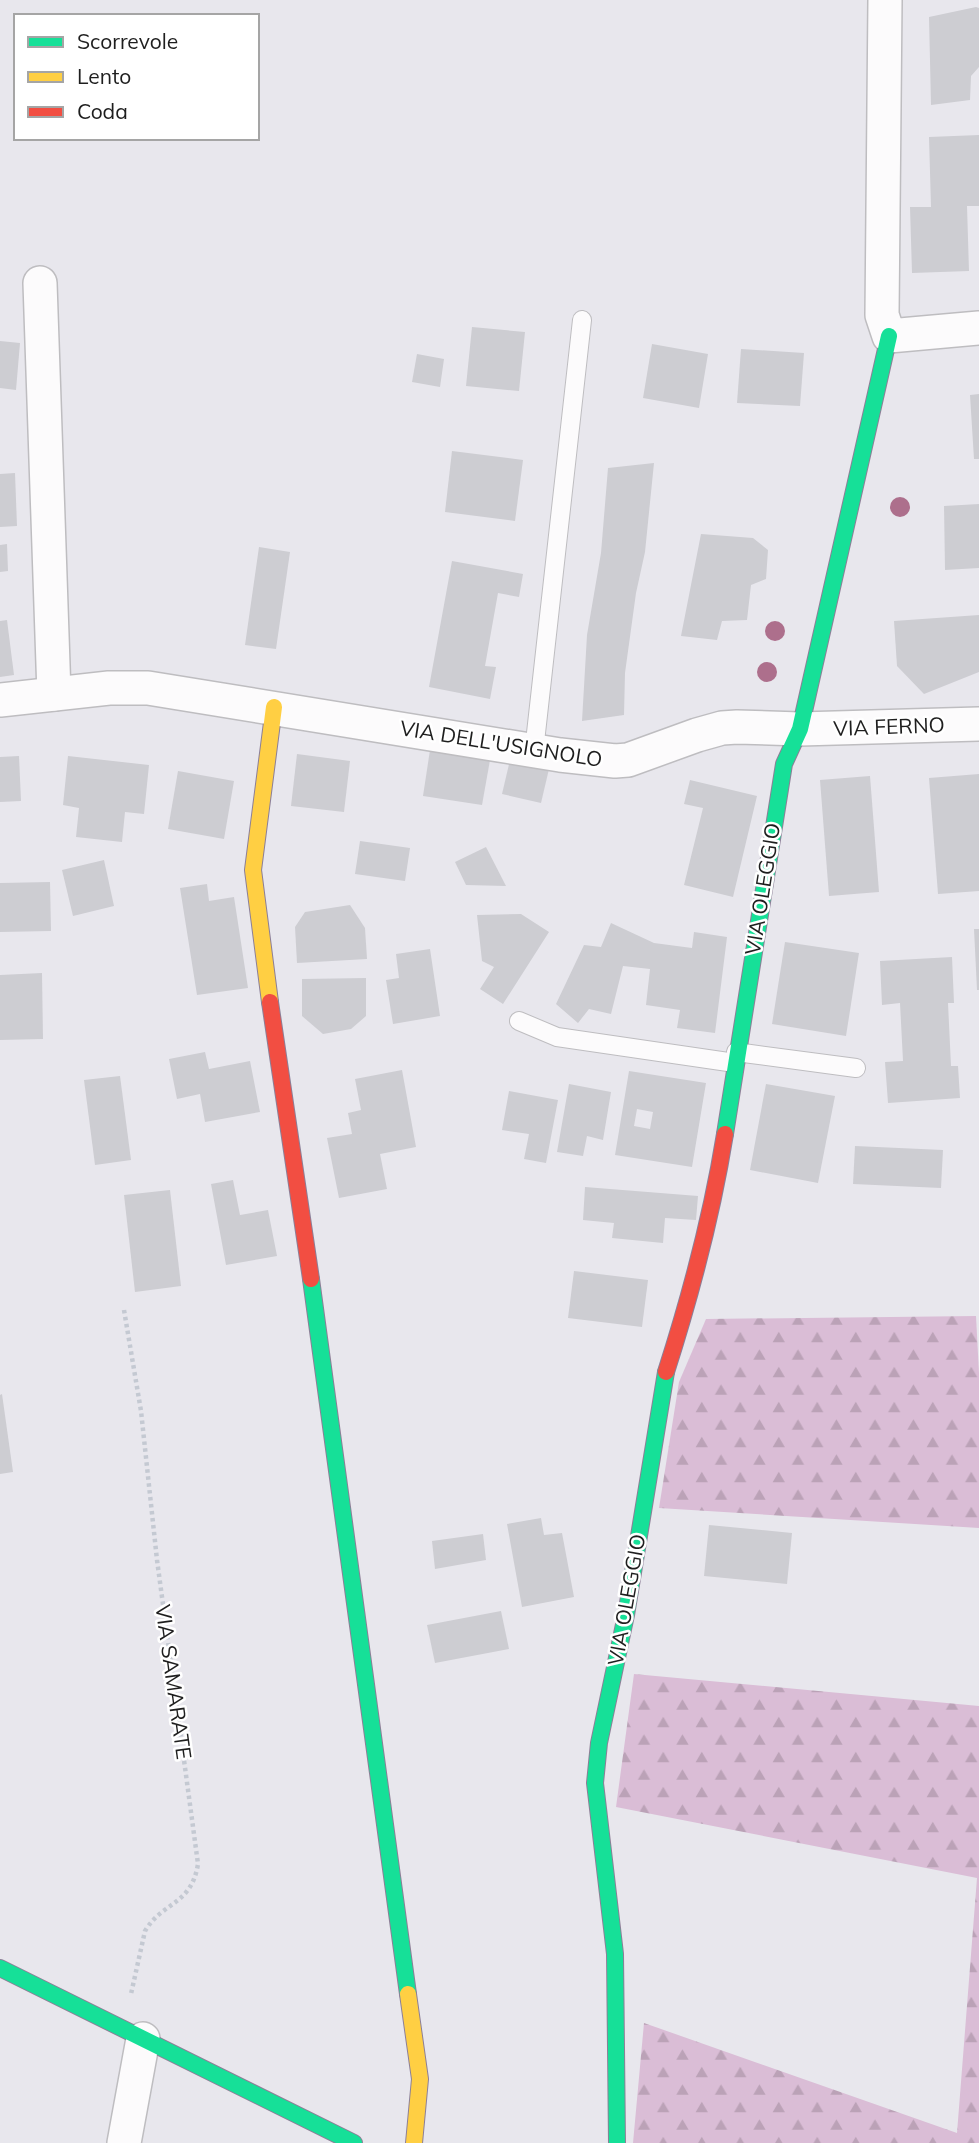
<svg xmlns="http://www.w3.org/2000/svg" width="979" height="2143" font-family="Mulish,sans-serif">
<style>
.forest{fill:url(#forest-firs)}
.building{fill:#cdcdd2;fill-rule:evenodd}
.lines{fill:none;stroke-linecap:round;stroke-linejoin:round}
.lane-casing{stroke:#bebdc0;stroke-width:20}
.street-casing{stroke:#bebdc0;stroke-width:36}
.fast-casing{stroke:#8c7f97;stroke-width:18}
.slow-casing{stroke:#8c7f97;stroke-width:18}
.jam-casing{stroke:#8c7f97;stroke-width:18}
.path{stroke:#c4c9d2;stroke-width:4.5;stroke-dasharray:3.5 3.5;stroke-linecap:butt}
.lane{stroke:#fcfbfc;stroke-width:18}
.street{stroke:#fcfbfc;stroke-width:33}
.fast{stroke:#16e098;stroke-width:16}
.slow{stroke:#ffcf43;stroke-width:16}
.jam{stroke:#f24e42;stroke-width:16}
.tree{fill:#ad6f8c}
.labels{text-anchor:middle;stroke-width:5;stroke-linejoin:round;paint-order:stroke}
.street-label{font-size:21px;fill:#1e1e1e;stroke:#fff}
</style>
<defs>
<pattern id="forest-firs" width="22" height="20" patternUnits="userSpaceOnUse" patternTransform="scale(1.75)"><rect width="22" height="20" fill="#dabdd6"/><path d="M5 1l3.5 6h-7zM16 11l3.5 6h-7z" fill="#bba2b7"/></pattern>
</defs>
<rect width="100%" height="100%" fill="#e8e7ed"/>
<g class="forest">
<path d="M 976,1316 L 979,1373 L 979,1528 L 659,1508 L 679,1382 L 706,1319 Z"/>
<path d="M 634,1674 L 979,1706 L 979,2143 L 633,2143 L 644,2023 L 957,2133 L 977,1878 L 616,1807 Z"/>
</g>
<g class="building">
<path d="M 976,7 L 979,8 L 979,67 L 971,76 L 970,100 L 931,105 L 929,17 Z"/>
<path d="M 979,135 L 979,206 L 967,206 L 969,271 L 912,273 L 910,207 L 931,207 L 929,137 Z"/>
<path d="M 472,327 L 525,332 L 519,391 L 466,386 Z"/>
<path d="M 0,341 L 20,343 L 16,390 L 0,388 Z"/>
<path d="M 652,344 L 708,354 L 699,408 L 643,398 Z"/>
<path d="M 741,349 L 804,353 L 800,406 L 737,403 Z"/>
<path d="M 417,354 L 444,359 L 440,387 L 412,382 Z"/>
<path d="M 979,394 L 979,459 L 974,459 L 970,395 Z"/>
<path d="M 452,451 L 523,460 L 515,521 L 445,512 Z"/>
<path d="M 654,463 L 645,552 L 636,593 L 625,673 L 624,715 L 582,721 L 587,635 L 601,553 L 608,468 Z"/>
<path d="M 15,473 L 17,526 L 0,527 L 0,474 Z"/>
<path d="M 979,504 L 979,568 L 945,570 L 944,506 Z"/>
<path d="M 701,534 L 753,538 L 768,550 L 766,579 L 751,585 L 747,620 L 722,621 L 717,640 L 681,636 Z"/>
<path d="M 7,544 L 8,571 L 0,572 L 0,545 Z"/>
<path d="M 259,547 L 290,552 L 276,649 L 245,645 Z"/>
<path d="M 452,561 L 523,574 L 519,597 L 498,593 L 485,666 L 496,667 L 490,699 L 429,687 Z"/>
<path d="M 979,615 L 979,672 L 924,694 L 897,666 L 894,621 Z"/>
<path d="M 7,620 L 14,675 L 0,677 L 0,621 Z"/>
<path d="M 430,750 L 490,760 L 482,805 L 423,796 Z"/>
<path d="M 297,754 L 350,761 L 344,812 L 291,806 Z"/>
<path d="M 19,756 L 21,801 L 0,802 L 0,757 Z"/>
<path d="M 68,756 L 149,765 L 144,814 L 125,812 L 122,842 L 76,837 L 79,808 L 63,805 Z"/>
<path d="M 510,760 L 549,769 L 541,803 L 502,794 Z"/>
<path d="M 178,771 L 234,781 L 224,839 L 168,829 Z"/>
<path d="M 979,774 L 979,891 L 938,894 L 929,778 Z"/>
<path d="M 870,776 L 879,892 L 829,896 L 820,780 Z"/>
<path d="M 690,780 L 757,796 L 733,897 L 684,885 L 703,808 L 684,804 Z"/>
<path d="M 360,841 L 410,848 L 405,881 L 355,874 Z"/>
<path d="M 486,847 L 506,886 L 466,885 L 455,862 Z"/>
<path d="M 104,860 L 114,906 L 73,916 L 62,870 Z"/>
<path d="M 50,882 L 51,931 L 0,932 L 0,883 Z"/>
<path d="M 207,884 L 209,901 L 234,897 L 248,988 L 197,995 L 180,888 Z"/>
<path d="M 350,905 L 365,928 L 367,959 L 297,963 L 295,927 L 305,912 Z"/>
<path d="M 521,914 L 549,932 L 503,1004 L 480,989 L 494,967 L 482,961 L 477,915 Z"/>
<path d="M 611,923 L 654,943 L 692,948 L 694,932 L 727,937 L 715,1033 L 677,1028 L 680,1010 L 646,1005 L 650,969 L 623,966 L 611,1014 L 589,1009 L 578,1023 L 556,1004 L 584,945 L 601,947 Z"/>
<path d="M 974,929 L 979,929 L 979,990 L 977,990 Z"/>
<path d="M 785,942 L 859,953 L 846,1036 L 772,1024 Z"/>
<path d="M 430,949 L 440,1016 L 393,1024 L 386,980 L 399,978 L 396,954 Z"/>
<path d="M 952,957 L 954,1003 L 948,1003 L 951,1066 L 958,1066 L 960,1098 L 888,1103 L 885,1062 L 903,1061 L 900,1003 L 882,1005 L 880,961 Z"/>
<path d="M 42,973 L 43,1039 L 0,1040 L 0,975 Z"/>
<path d="M 366,978 L 366,1016 L 351,1029 L 323,1034 L 302,1016 L 302,979 Z"/>
<path d="M 205,1052 L 209,1069 L 250,1061 L 260,1112 L 205,1122 L 200,1094 L 177,1099 L 169,1059 Z"/>
<path d="M 402,1070 L 416,1147 L 380,1154 L 387,1189 L 339,1198 L 327,1138 L 352,1134 L 348,1113 L 361,1110 L 355,1079 Z"/>
<path d="M 629,1071 L 706,1083 L 692,1167 L 615,1155 ZM 637,1109 L 653,1112 L 650,1129 L 634,1126 Z"/>
<path d="M 120,1076 L 131,1160 L 95,1165 L 84,1080 Z"/>
<path d="M 569,1084 L 611,1092 L 603,1140 L 587,1136 L 583,1156 L 557,1152 Z"/>
<path d="M 766,1084 L 835,1096 L 818,1183 L 750,1170 Z"/>
<path d="M 509,1091 L 558,1100 L 546,1163 L 524,1159 L 529,1134 L 502,1130 Z"/>
<path d="M 855,1146 L 943,1150 L 941,1188 L 853,1184 Z"/>
<path d="M 233,1180 L 240,1215 L 268,1210 L 277,1256 L 226,1265 L 211,1184 Z"/>
<path d="M 585,1187 L 698,1196 L 696,1220 L 665,1218 L 663,1243 L 612,1238 L 614,1223 L 583,1220 Z"/>
<path d="M 170,1190 L 181,1286 L 135,1292 L 124,1195 Z"/>
<path d="M 574,1271 L 648,1280 L 642,1327 L 568,1318 Z"/>
<path d="M 2,1394 L 13,1472 L 0,1474 L 0,1395 Z"/>
<path d="M 541,1518 L 544,1535 L 562,1533 L 574,1597 L 522,1607 L 507,1524 Z"/>
<path d="M 709,1525 L 792,1533 L 787,1584 L 704,1576 Z"/>
<path d="M 483,1534 L 486,1560 L 435,1569 L 432,1541 Z"/>
<path d="M 501,1611 L 509,1649 L 435,1663 L 427,1625 Z"/>
</g>
<g class="lines">
<g class="lane-casing">
<g id="lane">
<path d="M 534,751 L 582,320"/>
<path d="M 519,1021 L 557,1037 L 735,1063"/>
<path d="M 736,1052 L 856,1068"/>
</g>
</g>
<g class="street-casing">
<g id="street">
<path d="M 885,0 L 882,315 L 889,336 L 979,328"/>
<path d="M 40,283 L 54,694"/>
<path d="M 0,700 L 109,688 L 148,688 L 560,755 L 615,761 L 628,760 L 697,735 L 722,728 L 737,727 L 800,729 L 979,724"/>
<path d="M 124,2143 L 143,2039"/>
</g>
</g>
<g class="fast-casing">
<g id="fast">
<path d="M 725,1134 L 784,764 L 800,729 L 889,336"/>
<path d="M 311,1279 L 408,1994"/>
<path d="M 0,1968 L 354,2143"/>
<path d="M 617,2143 L 615,1954 L 595,1783 L 599,1743 L 626,1615 L 666,1372"/>
</g>
</g>
<g class="slow-casing">
<g id="slow">
<path d="M 270,1002 L 253,870 L 274,707"/>
<path d="M 408,1994 L 420,2079 L 414,2143"/>
</g>
</g>
<g class="jam-casing">
<g id="jam">
<path d="M 270,1002 L 311,1279"/>
<path d="M 666,1372 C 691,1294 712,1215 725,1134"/>
</g>
</g>
<path class="path" d="M 124,1310 L 141,1411 L 157,1560 L 198,1864 C 191,1906 163,1901 145,1931 L 131,1994"/>
<use href="#lane" class="lane"/>
<use href="#street" class="street"/>
<use href="#fast" class="fast"/>
<use href="#slow" class="slow"/>
<use href="#jam" class="jam"/>
</g>
<g class="tree">
<circle cx="900" cy="507" r="10"/>
<circle cx="775" cy="631" r="10"/>
<circle cx="767" cy="672" r="10"/>
</g>
<g class="labels">
<g class="street-label">
<text transform="translate(889 727) rotate(-2)" y="7">VIA FERNO</text>
<text transform="translate(501 744) rotate(9)" y="7">VIA DELL'USIGNOLO</text>
<text transform="translate(763 889) rotate(-81)" y="7">VIA OLEGGIO</text>
<text transform="translate(627 1600) rotate(-80)" y="7">VIA OLEGGIO</text>
<text transform="translate(173 1682) rotate(82)" y="7">VIA SAMARATE</text>
</g>
</g>
<rect x="14" y="14" width="245" height="126" fill="#ffffff" stroke="#a5a5a5" stroke-width="2"/>
<rect x="28" y="37" width="35" height="10" fill="#16e098" stroke="#a5a5a5" stroke-width="2"/>
<text x="77" y="49" font-size="21" fill="#1e1e1e">Scorrevole</text>
<rect x="28" y="72" width="35" height="10" fill="#ffcf43" stroke="#a5a5a5" stroke-width="2"/>
<text x="77" y="84" font-size="21" fill="#1e1e1e">Lento</text>
<rect x="28" y="107" width="35" height="10" fill="#f24e42" stroke="#a5a5a5" stroke-width="2"/>
<text x="77" y="119" font-size="21" fill="#1e1e1e">Coda</text>
</svg>
